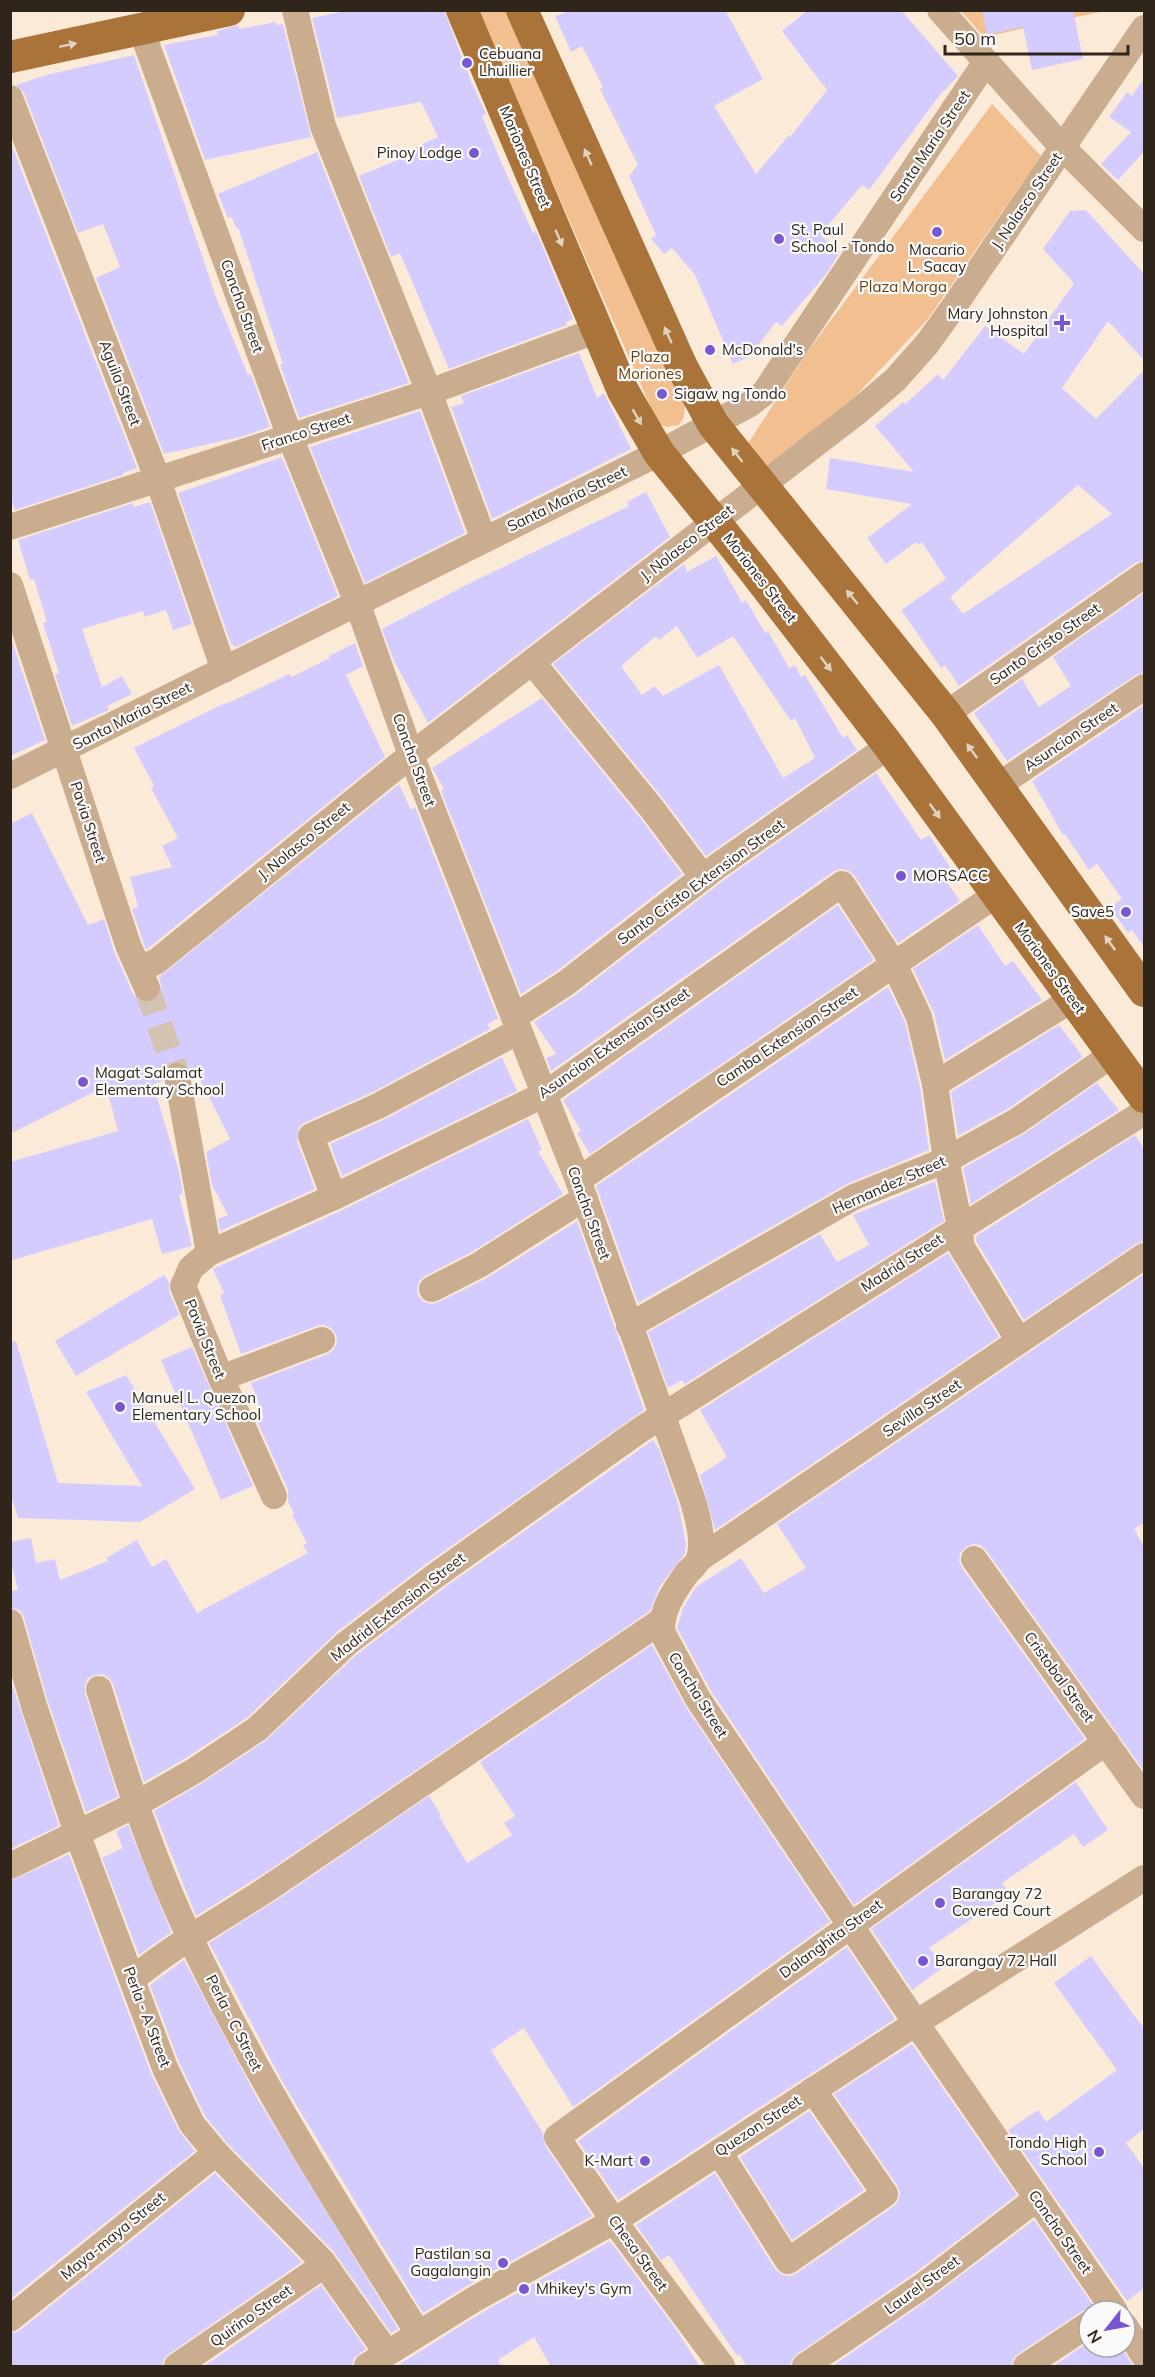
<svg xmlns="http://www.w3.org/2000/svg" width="1155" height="2377" font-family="Mulish,sans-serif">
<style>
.green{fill:#f2bf90}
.building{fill:#d4ccff;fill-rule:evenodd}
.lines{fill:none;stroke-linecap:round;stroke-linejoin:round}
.minor-tunnel{stroke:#d3c3b3;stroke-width:26;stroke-dasharray:26 13;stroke-linecap:butt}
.minor{stroke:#caac8f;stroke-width:26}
.major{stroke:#a9733a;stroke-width:32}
.oneway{fill:#e2d2c0}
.poi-dot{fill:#7857d1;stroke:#fafafa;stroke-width:2}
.labels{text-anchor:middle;stroke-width:4.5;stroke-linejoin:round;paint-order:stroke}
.poi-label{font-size:15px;fill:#30251b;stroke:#fafafa;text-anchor:start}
.street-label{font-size:15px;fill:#30251b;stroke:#fafafa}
.park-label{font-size:15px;fill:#6b3f07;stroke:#fafafa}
</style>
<rect width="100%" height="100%" fill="#fcead9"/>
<g class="green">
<path d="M 478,11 L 513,11 L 685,403 L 684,417 L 679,425 L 668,427 L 658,424 Z"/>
<path d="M 961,11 L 1105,11 L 984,37 Z"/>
<path d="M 992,104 L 1041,156 L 927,320 L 847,405 L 765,466 L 747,445 L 808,351 Z"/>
</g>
<g class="building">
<path d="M 350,10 L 444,10 L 471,81 L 486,114 L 482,116 L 499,157 L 533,233 L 536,231 L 573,319 L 566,322 L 567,325 L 449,369 L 400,253 L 391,257 L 359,176 L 397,160 L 395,157 L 438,137 L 421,102 L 337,118 L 312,18 Z"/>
<path d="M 574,10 L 725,10 L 763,79 L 714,106 L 756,174 L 789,135 L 790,137 L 827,90 L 782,31 L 808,10 L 901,10 L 958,76 L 940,95 L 869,190 L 862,185 L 820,235 L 840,252 L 827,273 L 782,326 L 776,322 L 749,357 L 733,364 L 695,275 L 672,248 L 664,254 L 651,239 L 656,235 L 629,176 L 638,165 L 600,89 L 603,87 L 582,46 L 571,52 L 555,16 Z"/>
<path d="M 982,10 L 1073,10 L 1083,59 L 1032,70 L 1023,27 L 987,35 Z"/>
<path d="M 276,22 L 277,25 L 283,24 L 311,137 L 205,160 L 164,45 L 218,35 L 217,31 L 238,25 L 239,29 Z"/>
<path d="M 134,55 L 216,297 L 248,375 L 251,374 L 270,427 L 240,437 L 164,454 L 96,278 L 120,267 L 103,224 L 78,233 L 24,93 L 16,85 L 46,75 Z"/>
<path d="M 1144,79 L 1144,152 L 1118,180 L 1101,164 L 1131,132 L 1109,117 L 1127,92 L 1132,96 Z"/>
<path d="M 10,141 L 137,468 L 123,473 L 123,475 L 15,510 L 10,496 Z"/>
<path d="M 317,152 L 409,383 L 299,418 L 280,365 L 283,364 L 238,227 L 236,228 L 232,217 L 228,218 L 218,194 Z"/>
<path d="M 1086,210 L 1144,274 L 1144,360 L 1108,321 L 1062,388 L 1096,419 L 1144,370 L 1144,560 L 1135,563 L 959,686 L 945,665 L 941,668 L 901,610 L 946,579 L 922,542 L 918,545 L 916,542 L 886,564 L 867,538 L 912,504 L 826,489 L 830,458 L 914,472 L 875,426 L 903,402 L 905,404 L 938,374 L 943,380 L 985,326 L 1024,354 L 1074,283 L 1043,249 L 1070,211 ZM 1078,485 L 1112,514 L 963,614 L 950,597 Z"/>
<path d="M 579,353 L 597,398 L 604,393 L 631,449 L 492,519 L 451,407 L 464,403 L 461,396 Z"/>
<path d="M 420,411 L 465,533 L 365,583 L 310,447 Z"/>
<path d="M 282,457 L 338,596 L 236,647 L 231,644 L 178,493 Z"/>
<path d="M 646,492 L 670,537 L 428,723 L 394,661 L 382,629 L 470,583 L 629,506 L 627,502 Z"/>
<path d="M 150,502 L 192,624 L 173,630 L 166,610 L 144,617 L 143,611 L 82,629 L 102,687 L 122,676 L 132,694 L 107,706 L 109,710 L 72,726 L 55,675 L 59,673 L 43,623 L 47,622 L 34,579 L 30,580 L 18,540 L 133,503 L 134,507 Z"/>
<path d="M 716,556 L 742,603 L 746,600 L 765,633 L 768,631 L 789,668 L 795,665 L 801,677 L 805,675 L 843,738 L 847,735 L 857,750 L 706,856 L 665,801 L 553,664 L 684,564 L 687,572 ZM 677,626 L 697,658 L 733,636 L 791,721 L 795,718 L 815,758 L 783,778 L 719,665 L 663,696 L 655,686 L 642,695 L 621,666 L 656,636 L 659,640 Z"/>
<path d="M 1144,593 L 1144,672 L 1136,675 L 1007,761 L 974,713 L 1022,679 L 1039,707 L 1071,686 L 1053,657 Z"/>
<path d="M 10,635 L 45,740 L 10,756 Z"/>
<path d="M 355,643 L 363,666 L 346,675 L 385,757 L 146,950 L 132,909 L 138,907 L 130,877 L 172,867 L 162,846 L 178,838 L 151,788 L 154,786 L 134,748 L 225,703 L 226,704 L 289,674 L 291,677 L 330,658 L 329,656 Z"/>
<path d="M 542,698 L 641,819 L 682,874 L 557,971 L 521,994 L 441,791 L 444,789 L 432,768 Z"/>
<path d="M 1144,705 L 1144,947 L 1132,930 L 1128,933 L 1110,907 L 1122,899 L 1097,864 L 1089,870 L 1065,834 L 1063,835 L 1032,781 Z"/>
<path d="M 876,773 L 921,840 L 929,835 L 950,867 L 941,873 L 960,901 L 898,943 L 854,875 L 849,871 L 841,869 L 834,871 L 551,1071 L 546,1058 L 556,1054 L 534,1022 L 575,995 L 728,877 Z"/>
<path d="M 399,784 L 411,810 L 415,807 L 498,1018 L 488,1024 L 490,1029 L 371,1093 L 304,1123 L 299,1127 L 297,1141 L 315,1189 L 220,1231 L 218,1219 L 228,1215 L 212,1185 L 206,1152 L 230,1139 L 195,1069 L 191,1071 L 188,1066 L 182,1062 L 175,1061 L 168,1064 L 163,1072 L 163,1081 L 153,1084 L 179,1171 L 183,1193 L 179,1195 L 192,1246 L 162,1254 L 152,1219 L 10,1261 L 10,1162 L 118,1131 L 106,1086 L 10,1134 L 10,824 L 32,813 L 88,925 L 104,919 L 114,951 L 133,994 L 139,1000 L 146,1003 L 154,1001 L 159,996 L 162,989 L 159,977 Z"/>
<path d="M 838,905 L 874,960 L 590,1154 L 577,1133 L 581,1131 L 563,1100 Z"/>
<path d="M 978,925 L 1005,966 L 1013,961 L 1042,1000 L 945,1060 L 934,1013 L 913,969 Z"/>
<path d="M 888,987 L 905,1022 L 920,1087 L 929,1150 L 847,1184 L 638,1303 L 596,1186 Z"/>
<path d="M 1059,1025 L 1083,1057 L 1009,1108 L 958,1136 L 951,1092 Z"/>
<path d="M 502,1057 L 517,1091 L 342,1176 L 330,1144 L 385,1119 Z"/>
<path d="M 1097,1083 L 1119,1110 L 971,1204 L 963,1168 L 1025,1133 Z"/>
<path d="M 528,1119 L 542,1150 L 538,1151 L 563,1194 L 472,1252 L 425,1276 L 420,1280 L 417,1288 L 418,1295 L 424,1302 L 432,1304 L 439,1302 L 487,1278 L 577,1221 L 644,1410 L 426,1564 L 337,1632 L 248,1717 L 186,1758 L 144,1782 L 113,1684 L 109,1678 L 102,1674 L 95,1675 L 88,1678 L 85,1685 L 85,1693 L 118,1797 L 86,1812 L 48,1702 L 24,1618 L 20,1611 L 10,1607 L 10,1591 L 18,1590 L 10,1558 L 10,1542 L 31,1538 L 36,1563 L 55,1559 L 60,1580 L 108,1561 L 106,1558 L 137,1540 L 152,1567 L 166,1559 L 197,1613 L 308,1553 L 303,1545 L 307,1543 L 292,1515 L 294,1514 L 288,1501 L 288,1490 L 257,1421 L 264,1418 L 251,1383 L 328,1354 L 333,1350 L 337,1343 L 336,1335 L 331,1328 L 324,1325 L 317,1326 L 241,1354 L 220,1295 L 224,1293 L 213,1269 L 340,1211 Z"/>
<path d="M 1135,1135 L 1144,1149 L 1144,1241 L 1136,1244 L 1024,1320 L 976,1241 L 976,1236 Z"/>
<path d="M 935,1181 L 944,1221 L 685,1384 L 682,1380 L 668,1388 L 648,1332 L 820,1234 L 837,1262 L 869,1245 L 853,1215 Z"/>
<path d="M 948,1253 L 999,1337 L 715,1530 L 700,1475 L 727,1457 L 700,1410 Z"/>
<path d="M 1144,1274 L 1144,1523 L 1134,1529 L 1144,1546 L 1144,1771 L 986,1550 L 980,1545 L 973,1544 L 966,1547 L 960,1553 L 959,1561 L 962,1568 L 1085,1739 L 854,1905 L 711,1691 L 677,1628 L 683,1608 L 696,1587 L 741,1558 L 764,1593 L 806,1568 L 777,1524 Z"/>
<path d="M 164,1275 L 169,1282 L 169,1291 L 179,1315 L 76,1376 L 55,1341 Z"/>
<path d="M 16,1341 L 58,1483 L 142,1486 L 86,1392 L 126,1375 L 195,1489 L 140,1522 L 18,1518 L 10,1492 L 10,1342 Z"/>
<path d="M 192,1347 L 253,1486 L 221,1500 L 161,1360 Z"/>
<path d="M 653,1440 L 659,1449 L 678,1503 L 686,1544 L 685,1554 L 660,1586 L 650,1611 L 271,1869 L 196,1916 L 154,1811 L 202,1783 L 265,1741 L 356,1655 L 444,1588 Z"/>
<path d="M 652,1645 L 686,1707 L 830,1922 L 573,2107 L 524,2028 L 491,2050 L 543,2133 L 545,2145 L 592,2216 L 465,2287 L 423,2313 L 283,2083 L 209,1943 L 287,1893 L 429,1796 L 441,1815 L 439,1816 L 467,1863 L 512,1835 L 504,1823 L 515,1816 L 480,1762 Z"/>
<path d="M 10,1678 L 59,1826 L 10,1849 Z"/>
<path d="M 1076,1782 L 1108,1830 L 1083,1847 L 1074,1834 L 1002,1883 L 1009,1894 L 929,1948 L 945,1966 L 912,1990 L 871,1929 Z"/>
<path d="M 128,1825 L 171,1932 L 139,1955 L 102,1858 L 123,1848 L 116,1831 Z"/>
<path d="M 69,1854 L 151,2074 L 179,2131 L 195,2151 L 10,2299 L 10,1881 Z"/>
<path d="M 847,1947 L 895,2019 L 618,2200 L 578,2141 Z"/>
<path d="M 1091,1956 L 1144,2029 L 1144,2129 L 1126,2143 L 1144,2168 L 1144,2288 L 1127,2301 L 1008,2130 L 1038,2110 L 1046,2122 L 1117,2070 L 1054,1983 Z"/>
<path d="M 184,1960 L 257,2098 L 398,2329 L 391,2333 L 333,2251 L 227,2143 L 205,2116 L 179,2062 L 150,1985 Z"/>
<path d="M 912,2044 L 1017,2195 L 915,2273 L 797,2354 L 792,2359 L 790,2367 L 747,2367 L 739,2354 L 737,2356 L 669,2255 L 661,2260 L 636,2225 L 715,2173 L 775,2269 L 782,2275 L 790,2276 L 797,2273 L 894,2206 L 898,2201 L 900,2193 L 897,2185 L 834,2094 Z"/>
<path d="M 809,2111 L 864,2190 L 792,2240 L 740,2157 Z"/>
<path d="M 215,2173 L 302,2262 L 169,2354 L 164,2359 L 162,2367 L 10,2367 L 10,2334 L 19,2331 Z"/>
<path d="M 1034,2220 L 1097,2311 L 1089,2309 L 1081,2312 L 1018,2354 L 1013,2359 L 1011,2367 L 831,2367 L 932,2297 Z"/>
<path d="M 610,2241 L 678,2332 L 700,2367 L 551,2367 L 534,2337 L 498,2360 L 502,2367 L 395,2367 L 481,2313 Z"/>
<path d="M 321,2285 L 366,2349 L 354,2358 L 352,2367 L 203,2367 Z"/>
<path d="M 1089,2342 L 1089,2347 L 1121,2347 L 1134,2367 L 1052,2367 Z"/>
</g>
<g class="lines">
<path class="minor-tunnel" d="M 147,988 L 177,1076"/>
<g class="minor">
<path d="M 295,10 L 323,126 L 429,392 L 484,540"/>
<path d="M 940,10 L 1063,148 L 1144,229"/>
<path d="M 141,29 L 290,437 L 358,605 L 411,755 L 578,1180 L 692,1498 C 697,1514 705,1541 699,1558 C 698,1563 691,1569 687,1573 C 674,1591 661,1610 662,1632 L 698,1699 L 916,2023 L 1115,2311"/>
<path d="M 10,98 L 158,480 L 224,670"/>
<path d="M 10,527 L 429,392 L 598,330"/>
<path d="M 10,585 L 128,945 L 147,988"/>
<path d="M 532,662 L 653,810 L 703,877"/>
<path d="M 946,714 L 1144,575"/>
<path d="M 10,776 L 659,453 L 750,404 L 764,393 L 985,63"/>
<path d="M 997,786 L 1144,687"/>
<path d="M 138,964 L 149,965 L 157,961 L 411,755 L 856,413 L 895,380 L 927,344 L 955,305 L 1144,28"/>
<path d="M 514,1017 L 566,983 L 719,865 L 889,746"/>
<path d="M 177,1076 L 209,1253"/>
<path d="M 935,1084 L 1073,999"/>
<path d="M 578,1180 L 997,894"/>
<path d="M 334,1197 L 311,1136 L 378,1106 L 519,1031"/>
<path d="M 432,1289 L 479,1265 L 567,1209 L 585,1199"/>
<path d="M 629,1326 L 854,1197 L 946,1160 L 1017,1121 L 1113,1054"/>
<path d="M 221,1378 L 322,1340"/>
<path d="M 274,1496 L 221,1378 L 183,1286 L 191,1268 L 209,1253 L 334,1197 L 545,1094 L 842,884 L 894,964 L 919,1017 L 935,1084 L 946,1160 L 960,1226 L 961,1246 L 1019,1341"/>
<path d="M 699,1559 L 1144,1256"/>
<path d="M 974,1559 L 1144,1796"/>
<path d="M 10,1622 L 34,1706 L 77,1833 L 165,2068 L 192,2124 L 216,2153 L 322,2261 L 387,2353"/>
<path d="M 99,1689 C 125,1774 152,1859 191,1940 C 256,2077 337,2205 418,2333"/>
<path d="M 10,1866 L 135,1805 L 194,1771 L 257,1729 L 346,1644 L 435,1576 L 640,1430 L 1144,1112"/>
<path d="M 133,1979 C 177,1942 231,1914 279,1881 C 406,1794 533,1707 661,1621"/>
<path d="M 719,2152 L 788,2261 L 885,2194 L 813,2090"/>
<path d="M 10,2319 L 216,2153"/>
<path d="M 1125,2326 L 1144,2356"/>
<path d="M 177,2366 L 324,2265"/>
<path d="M 367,2366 L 473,2300 L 614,2221 L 916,2023 L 1144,1878"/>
<path d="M 722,2366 L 614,2221 L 557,2137 L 1106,1742"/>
<path d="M 805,2366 L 924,2285 L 1036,2199"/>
<path d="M 1026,2366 L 1089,2324"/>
</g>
<g class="major">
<path d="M 462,10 L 623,391 L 659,453 L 751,567 L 889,746 L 1144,1097"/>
<path d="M 522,10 L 682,367 L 713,424 L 946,714 L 1144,991"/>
<path d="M 10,57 L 229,10"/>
</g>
</g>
<defs><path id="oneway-solid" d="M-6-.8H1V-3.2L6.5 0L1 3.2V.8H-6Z" transform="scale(1.5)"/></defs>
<g class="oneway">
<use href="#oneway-solid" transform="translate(68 45) rotate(-12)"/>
<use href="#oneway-solid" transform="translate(588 157) rotate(-114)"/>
<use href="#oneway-solid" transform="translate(559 238) rotate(67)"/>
<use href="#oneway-solid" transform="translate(668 335) rotate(-114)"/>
<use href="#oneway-solid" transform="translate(637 417) rotate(61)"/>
<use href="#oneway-solid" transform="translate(737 455) rotate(-128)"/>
<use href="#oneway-solid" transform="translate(852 597) rotate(-129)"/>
<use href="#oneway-solid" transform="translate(826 664) rotate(53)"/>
<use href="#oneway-solid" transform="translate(972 751) rotate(-126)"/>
<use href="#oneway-solid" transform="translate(935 811) rotate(54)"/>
<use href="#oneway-solid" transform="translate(1110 943) rotate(-126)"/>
</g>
<g class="poi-dot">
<circle cx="467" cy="63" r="6"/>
<circle cx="474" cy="153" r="6"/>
<circle cx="937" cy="232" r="6"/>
<circle cx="779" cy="239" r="6"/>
<path d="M1059 314h6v6h6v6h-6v6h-6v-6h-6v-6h6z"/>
<circle cx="710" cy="350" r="6"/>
<circle cx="662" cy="394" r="6"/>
<circle cx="901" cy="876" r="6"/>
<circle cx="1126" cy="912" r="6"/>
<circle cx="83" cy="1082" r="6"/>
<circle cx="120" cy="1407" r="6"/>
<circle cx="940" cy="1903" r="6"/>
<circle cx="923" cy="1961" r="6"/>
<circle cx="1099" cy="2152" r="6"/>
<circle cx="645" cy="2161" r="6"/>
<circle cx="503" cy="2263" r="6"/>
<circle cx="524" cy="2289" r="6"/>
</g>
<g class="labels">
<g class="poi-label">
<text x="479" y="59">Cebuana<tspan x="479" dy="17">Lhuillier</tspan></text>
<text x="462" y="158" text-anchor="end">Pinoy Lodge</text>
<text x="791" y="235">St. Paul<tspan x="791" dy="17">School - Tondo</tspan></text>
<text x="937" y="255" text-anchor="middle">Macario<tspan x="937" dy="17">L. Sacay</tspan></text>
<text x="1048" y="319" text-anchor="end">Mary Johnston<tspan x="1048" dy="17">Hospital</tspan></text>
<text x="722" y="355">McDonald's</text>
<text x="674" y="399">Sigaw ng Tondo</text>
<text x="913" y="881">MORSACC</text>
<text x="1114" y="917" text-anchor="end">Save5</text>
<text x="95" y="1078">Magat Salamat<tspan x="95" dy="17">Elementary School</tspan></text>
<text x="132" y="1403">Manuel L. Quezon<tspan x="132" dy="17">Elementary School</tspan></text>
<text x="952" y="1899">Barangay 72<tspan x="952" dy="17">Covered Court</tspan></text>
<text x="935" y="1966">Barangay 72 Hall</text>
<text x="1087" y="2148" text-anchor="end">Tondo High<tspan x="1087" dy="17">School</tspan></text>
<text x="633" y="2166" text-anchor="end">K-Mart</text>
<text x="491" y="2259" text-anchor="end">Pastilan sa<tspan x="491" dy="17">Gagalangin</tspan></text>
<text x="536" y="2294">Mhikey's Gym</text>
</g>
<g class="street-label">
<text transform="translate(930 146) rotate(-56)" y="5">Santa Maria Street</text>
<text transform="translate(525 157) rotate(67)" y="5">Moriones Street</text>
<text transform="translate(1027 201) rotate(-56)" y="5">J. Nolasco Street</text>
<text transform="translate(242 306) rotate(70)" y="5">Concha Street</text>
<text transform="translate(120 383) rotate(69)" y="5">Aguila Street</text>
<text transform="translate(306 432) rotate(-18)" y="5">Franco Street</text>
<text transform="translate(567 499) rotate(-26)" y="5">Santa Maria Street</text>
<text transform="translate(687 543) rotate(-38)" y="5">J. Nolasco Street</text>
<text transform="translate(760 578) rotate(52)" y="5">Moriones Street</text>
<text transform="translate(1045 644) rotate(-35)" y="5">Santo Cristo Street</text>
<text transform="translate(132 716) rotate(-27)" y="5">Santa Maria Street</text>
<text transform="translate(1071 737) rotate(-34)" y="5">Asuncion Street</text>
<text transform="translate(414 760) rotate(70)" y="5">Concha Street</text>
<text transform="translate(88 822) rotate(72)" y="5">Pavia Street</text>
<text transform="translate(304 841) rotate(-39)" y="5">J. Nolasco Street</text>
<text transform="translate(701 882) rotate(-36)" y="5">Santo Cristo Extension Street</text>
<text transform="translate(1050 968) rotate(54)" y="5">Moriones Street</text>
<text transform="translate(787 1037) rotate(-34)" y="5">Camba Extension Street</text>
<text transform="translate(614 1043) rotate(-35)" y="5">Asuncion Extension Street</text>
<text transform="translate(889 1185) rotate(-24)" y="5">Hernandez Street</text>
<text transform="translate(589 1213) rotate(70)" y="5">Concha Street</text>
<text transform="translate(902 1263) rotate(-33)" y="5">Madrid Street</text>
<text transform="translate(205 1339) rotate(68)" y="5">Pavia Street</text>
<text transform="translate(922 1408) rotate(-34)" y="5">Sevilla Street</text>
<text transform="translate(398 1607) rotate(-38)" y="5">Madrid Extension Street</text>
<text transform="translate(1059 1677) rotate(54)" y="5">Cristobal Street</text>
<text transform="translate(698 1695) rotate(58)" y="5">Concha Street</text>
<text transform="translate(831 1939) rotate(-36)" y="5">Dalanghita Street</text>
<text transform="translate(147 2017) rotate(69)" y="5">Perla - A Street</text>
<text transform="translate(234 2023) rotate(63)" y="5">Perla - C Street</text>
<text transform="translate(758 2126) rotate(-33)" y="5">Quezon Street</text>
<text transform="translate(1060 2232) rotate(55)" y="5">Concha Street</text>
<text transform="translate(113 2236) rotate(-39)" y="5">Maya-maya Street</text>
<text transform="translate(638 2253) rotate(54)" y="5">Chesa Street</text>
<text transform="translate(922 2285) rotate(-36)" y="5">Laurel Street</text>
<text transform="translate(251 2316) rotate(-35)" y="5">Quirino Street</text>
</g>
<g class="park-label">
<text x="903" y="292">Plaza Morga</text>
<text x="650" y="362">Plaza<tspan x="650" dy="17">Moriones</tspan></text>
</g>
</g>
<rect width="1155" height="2377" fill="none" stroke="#30251b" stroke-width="24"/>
<g transform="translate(1107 2329) rotate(239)"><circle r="28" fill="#fafafa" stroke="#a9a5a1" stroke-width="1.5"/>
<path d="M0-4.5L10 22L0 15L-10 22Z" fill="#7857d1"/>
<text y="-9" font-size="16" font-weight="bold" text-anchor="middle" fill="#30251b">N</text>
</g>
<path d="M945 45v9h183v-9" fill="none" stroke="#30251b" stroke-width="3"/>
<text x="954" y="45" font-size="18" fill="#30251b" stroke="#fafafa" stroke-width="4.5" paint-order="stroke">50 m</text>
</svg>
